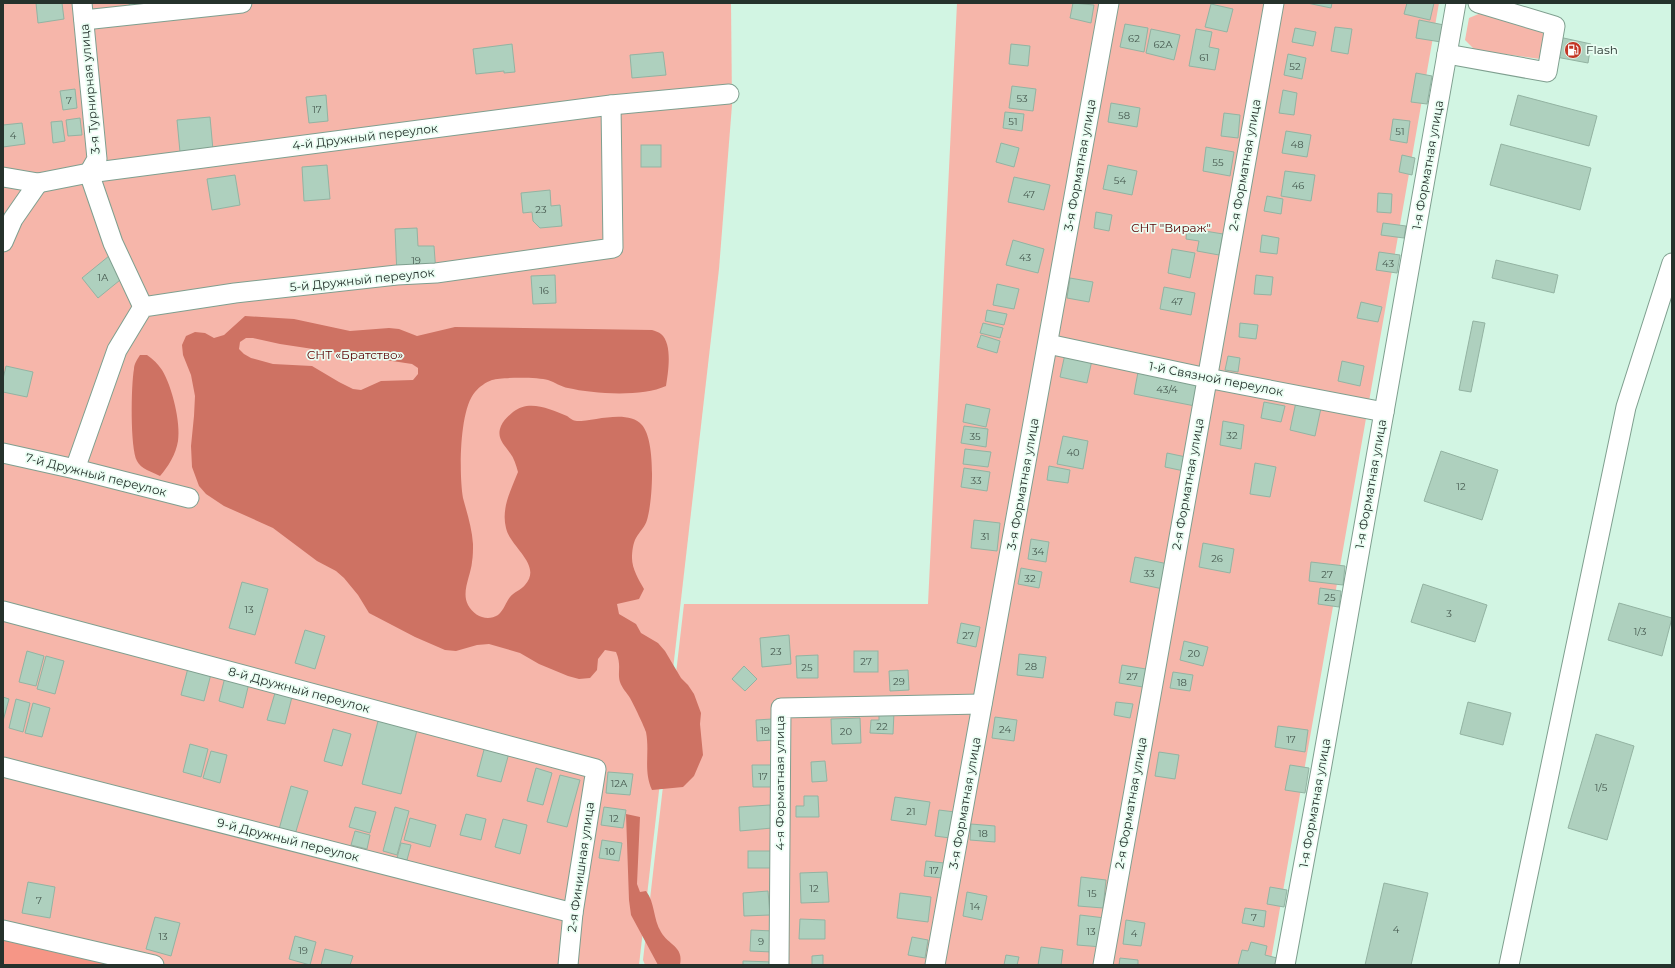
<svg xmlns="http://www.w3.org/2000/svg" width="1675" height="968" font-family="Montserrat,sans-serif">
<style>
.green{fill:#f6b6aa}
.forest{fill:#f69686}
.water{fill:#ce7263;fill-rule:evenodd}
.building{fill:#aed0be;stroke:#93b3a2}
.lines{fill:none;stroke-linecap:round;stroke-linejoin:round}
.minor-casing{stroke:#7f9f8f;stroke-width:21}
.minor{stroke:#fff;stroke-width:19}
.labels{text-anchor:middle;stroke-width:3.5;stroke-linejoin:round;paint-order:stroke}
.number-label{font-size:10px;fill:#475a50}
.poi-label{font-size:12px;fill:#25322c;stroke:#eafef3;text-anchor:start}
.street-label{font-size:12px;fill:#25322c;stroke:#eafef3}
.park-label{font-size:12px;fill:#570000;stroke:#eafef3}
</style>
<rect width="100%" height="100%" fill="#d2f5e3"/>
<g class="green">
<path d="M 3,3 L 731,3 L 732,105 L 719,269 L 639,965 L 145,965 L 3,931 Z"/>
<path d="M 957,3 L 1439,3 L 1270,965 L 645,965 L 643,960 L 684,604 L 928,604 Z"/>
<path d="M 1481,13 L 1538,29 L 1547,37 L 1540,59 L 1475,50 L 1465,40 L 1469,18 Z"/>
</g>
<path class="forest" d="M 3,931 L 145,965 L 3,965 Z"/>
<g class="water">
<path d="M 245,316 L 294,319 L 350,331 L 389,328 L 399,329 L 417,336 L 455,327 L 652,330 C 655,331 659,332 661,334 C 673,344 668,373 666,386 C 642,397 594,394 568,388 C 561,387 555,382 548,380 C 538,377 503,377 492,380 C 486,382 479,387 475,392 C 459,410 459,475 463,498 C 467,513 472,528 473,544 C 473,550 473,556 472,562 C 471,575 461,592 468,605 C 474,616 487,622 498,615 C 504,610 506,602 510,597 C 514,592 521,590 525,585 C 543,565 510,547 506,528 C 501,508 511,490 518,472 C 516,465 514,458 510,453 C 504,444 496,438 501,426 C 503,421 508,416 513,412 C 529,399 550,409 567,416 C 570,418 573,421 577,421 C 595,421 628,409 642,425 C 656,441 653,500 647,520 C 645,527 640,531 636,538 C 633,543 632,552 632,558 C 632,569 639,580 644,589 L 639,599 L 617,604 L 619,614 L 636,624 L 641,633 L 658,643 L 665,651 L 681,678 L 688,685 L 694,694 L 701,713 L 700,724 L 703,755 L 694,776 L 683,787 L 652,790 C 643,770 650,753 646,732 C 644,726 634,705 630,698 C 627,693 622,688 620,682 C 617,672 622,666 616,652 L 605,650 L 598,659 L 597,670 L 590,678 L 579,679 L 568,676 L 539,664 L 520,653 L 489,644 L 477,645 L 456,651 L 445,650 L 415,637 L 369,613 L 358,595 L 344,578 L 336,571 L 317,561 L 273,528 L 224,506 L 206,494 L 199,486 L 192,467 L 191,446 L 194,416 L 195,396 L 191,375 L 183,355 L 182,345 L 186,336 L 195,332 L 205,333 L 214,338 L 224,335 ZM 246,338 L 253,338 L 280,344 L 412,364 L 418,368 L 418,374 L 413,380 L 381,381 L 361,390 L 353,389 L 339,382 L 312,366 L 273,364 L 251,358 L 244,354 L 239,349 L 240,342 Z"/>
<path d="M 140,355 L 147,355 C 153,359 158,364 162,370 C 172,386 181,423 178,441 C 176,454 168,467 160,476 C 152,472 141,469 137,461 C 130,448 131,385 134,369 C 134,364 137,360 140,355 Z"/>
<path d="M 626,814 L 640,817 L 637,884 L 640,892 L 646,891 C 655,902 653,919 661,932 C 668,945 684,946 680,965 L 658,965 L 631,915 L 629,900 Z"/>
</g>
<g class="building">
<path d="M 36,3 L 62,3 L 64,19 L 38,23 Z"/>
<path d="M 129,3 L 155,3 L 130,10 Z"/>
<path d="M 1073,3 L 1094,5 L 1091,23 L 1070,18 Z"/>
<path d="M 1307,3 L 1332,3 L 1331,8 Z"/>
<path d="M 1407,3 L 1434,3 L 1430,20 L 1404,14 Z"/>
<path d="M 1211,4 L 1233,9 L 1227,32 L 1205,27 Z"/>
<path d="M 1419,20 L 1444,25 L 1441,42 L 1416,38 Z"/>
<path d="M 1125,24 L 1148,28 L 1144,52 L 1120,47 Z"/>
<path d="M 1335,27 L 1352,29 L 1348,54 L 1331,51 Z"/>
<path d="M 1295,28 L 1316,32 L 1313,46 L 1292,42 Z"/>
<path d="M 1151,29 L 1180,35 L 1174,60 L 1146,53 Z"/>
<path d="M 1196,29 L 1212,32 L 1209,47 L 1219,49 L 1215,70 L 1189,66 Z"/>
<path d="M 1559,37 L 1591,44 L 1588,63 L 1556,57 Z"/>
<path d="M 512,44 L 515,72 L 504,73 L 504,71 L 476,74 L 473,49 Z"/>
<path d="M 1011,44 L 1030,46 L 1028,66 L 1009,64 Z"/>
<path d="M 663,52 L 666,75 L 632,78 L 630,55 Z"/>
<path d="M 1288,54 L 1306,58 L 1302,79 L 1284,75 Z"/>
<path d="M 1416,73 L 1432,76 L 1427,104 L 1411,102 Z"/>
<path d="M 1012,86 L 1036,89 L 1033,111 L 1009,108 Z"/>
<path d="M 75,89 L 77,108 L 63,110 L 60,91 Z"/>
<path d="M 1283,90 L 1297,93 L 1294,115 L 1279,113 Z"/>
<path d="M 326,95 L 328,121 L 309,123 L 306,97 Z"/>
<path d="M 1518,95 L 1597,116 L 1589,146 L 1510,125 Z"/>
<path d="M 1111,103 L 1140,108 L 1137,127 L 1108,122 Z"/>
<path d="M 1005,112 L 1024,114 L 1022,131 L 1003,128 Z"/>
<path d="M 1224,113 L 1240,115 L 1238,138 L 1221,136 Z"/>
<path d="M 210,117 L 213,150 L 180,152 L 177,120 Z"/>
<path d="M 80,118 L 82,135 L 68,136 L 66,120 Z"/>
<path d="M 1393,119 L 1410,121 L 1407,143 L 1390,140 Z"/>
<path d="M 62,121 L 65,141 L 53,143 L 51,122 Z"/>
<path d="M 22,123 L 25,144 L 3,147 L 3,125 Z"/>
<path d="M 1286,131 L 1311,135 L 1307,157 L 1282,153 Z"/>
<path d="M 1001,143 L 1019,148 L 1014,167 L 996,162 Z"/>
<path d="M 1501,144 L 1591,168 L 1580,210 L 1490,185 Z"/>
<rect x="641" y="145" width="20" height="22"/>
<path d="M 1206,147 L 1234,152 L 1230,176 L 1203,171 Z"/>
<path d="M 1402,155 L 1415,158 L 1412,175 L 1399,172 Z"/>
<path d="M 327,165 L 330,199 L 304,201 L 302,167 Z"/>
<path d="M 1108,165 L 1137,171 L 1132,195 L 1103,189 Z"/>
<path d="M 1285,171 L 1315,175 L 1311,201 L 1281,196 Z"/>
<path d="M 235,175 L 240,205 L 212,210 L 207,179 Z"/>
<path d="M 1014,177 L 1050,185 L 1044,210 L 1008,202 Z"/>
<path d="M 550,190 L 551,206 L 560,205 L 562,226 L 540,228 L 533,221 L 532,212 L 523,213 L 521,193 Z"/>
<path d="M 1378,193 L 1392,194 L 1391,213 L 1377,212 Z"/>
<path d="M 1267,196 L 1283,199 L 1281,214 L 1264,211 Z"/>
<path d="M 1096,212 L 1112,215 L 1109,231 L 1094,228 Z"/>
<path d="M 1383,223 L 1406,226 L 1404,238 L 1381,235 Z"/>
<path d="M 417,228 L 418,246 L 434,246 L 436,273 L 397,275 L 395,229 Z"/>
<path d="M 1187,228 L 1223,234 L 1219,255 L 1197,251 L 1199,241 L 1186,239 Z"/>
<path d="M 1262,235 L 1279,238 L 1277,254 L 1260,252 Z"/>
<path d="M 1013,240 L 1044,249 L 1038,273 L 1006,265 Z"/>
<path d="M 1172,249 L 1195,253 L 1190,278 L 1168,273 Z"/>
<path d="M 1379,252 L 1400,255 L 1397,273 L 1376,270 Z"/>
<path d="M 109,256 L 125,276 L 98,298 L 82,278 Z"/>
<path d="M 1496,260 L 1558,275 L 1554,293 L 1492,278 Z"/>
<path d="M 555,275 L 556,303 L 533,304 L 531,276 Z"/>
<path d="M 1256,275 L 1273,277 L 1271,295 L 1254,294 Z"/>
<path d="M 1070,278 L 1093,282 L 1089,302 L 1067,298 Z"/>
<path d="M 997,284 L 1019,289 L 1014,309 L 993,305 Z"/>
<path d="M 1164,287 L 1195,293 L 1191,315 L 1160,309 Z"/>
<path d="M 1361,302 L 1382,307 L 1378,322 L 1357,318 Z"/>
<path d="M 987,310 L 1007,314 L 1004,325 L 985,321 Z"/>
<path d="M 1473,321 L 1485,323 L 1471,392 L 1459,390 Z"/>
<path d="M 983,323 L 1003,328 L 1000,338 L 980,333 Z"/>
<path d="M 1240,323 L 1258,325 L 1256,339 L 1239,337 Z"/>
<path d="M 981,335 L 1000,341 L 997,353 L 977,347 Z"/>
<path d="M 1065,354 L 1092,360 L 1087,383 L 1060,377 Z"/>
<path d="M 1228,356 L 1240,358 L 1238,372 L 1225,370 Z"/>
<path d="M 1342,361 L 1364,366 L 1360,386 L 1338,381 Z"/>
<path d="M 6,366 L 33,372 L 27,397 L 3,392 L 3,379 Z"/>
<path d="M 1138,372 L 1199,384 L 1195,406 L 1134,394 Z"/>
<path d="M 1264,402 L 1285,406 L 1281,422 L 1261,418 Z"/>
<path d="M 1296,402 L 1321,408 L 1315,436 L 1290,430 Z"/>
<path d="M 966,404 L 990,409 L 986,427 L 963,422 Z"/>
<path d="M 1223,421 L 1244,425 L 1241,449 L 1220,445 Z"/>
<path d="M 964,426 L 988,429 L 986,447 L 961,443 Z"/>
<path d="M 1063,436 L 1088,441 L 1083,469 L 1057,464 Z"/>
<path d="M 965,449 L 991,452 L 988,467 L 963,464 Z"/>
<path d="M 1441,451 L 1498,470 L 1482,520 L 1424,501 Z"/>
<path d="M 1167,453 L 1186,457 L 1184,471 L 1165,467 Z"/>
<path d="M 1255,463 L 1276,467 L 1270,497 L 1250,494 Z"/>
<path d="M 1049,466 L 1070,470 L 1068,483 L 1047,480 Z"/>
<path d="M 964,468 L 990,472 L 987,491 L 961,487 Z"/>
<path d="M 974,520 L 1000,523 L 997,551 L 971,548 Z"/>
<path d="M 1031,539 L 1049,542 L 1046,562 L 1028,559 Z"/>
<path d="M 1203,543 L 1234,549 L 1230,573 L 1199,567 Z"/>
<path d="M 1135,557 L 1168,564 L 1163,589 L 1130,582 Z"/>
<path d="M 1311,562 L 1345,566 L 1343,585 L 1309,581 Z"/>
<path d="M 1021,568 L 1042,572 L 1039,588 L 1018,584 Z"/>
<path d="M 242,582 L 268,589 L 255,635 L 229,628 Z"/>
<path d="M 1423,584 L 1487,605 L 1475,642 L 1411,622 Z"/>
<path d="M 1320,588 L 1341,591 L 1339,607 L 1318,604 Z"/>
<path d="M 1619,603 L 1672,618 L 1662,656 L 1608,640 Z"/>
<path d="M 961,623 L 980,627 L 976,647 L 957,643 Z"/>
<path d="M 305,630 L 325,636 L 315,669 L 295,663 Z"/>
<path d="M 789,635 L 791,664 L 762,667 L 760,638 Z"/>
<path d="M 1184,641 L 1208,647 L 1203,666 L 1180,660 Z"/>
<path d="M 27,651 L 44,656 L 36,686 L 19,682 Z"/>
<rect x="854" y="651" width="24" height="21"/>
<path d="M 1019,654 L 1046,657 L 1043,678 L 1017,675 Z"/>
<path d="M 818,655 L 818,678 L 797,678 L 796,656 Z"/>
<path d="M 46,656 L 64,661 L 55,694 L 37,689 Z"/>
<path d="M 1122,665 L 1146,669 L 1143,687 L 1119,683 Z"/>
<path d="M 744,666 L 757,679 L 745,691 L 732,679 Z"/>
<path d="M 188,668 L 211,674 L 204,701 L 181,695 Z"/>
<path d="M 908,670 L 909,690 L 890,691 L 889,671 Z"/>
<path d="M 1173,672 L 1193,675 L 1190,691 L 1170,688 Z"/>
<path d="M 225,677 L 249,683 L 243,708 L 219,701 Z"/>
<path d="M 275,693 L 292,697 L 285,724 L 267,720 Z"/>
<path d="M 3,697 L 9,699 L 3,721 Z"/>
<path d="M 16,699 L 30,703 L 23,732 L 9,728 Z"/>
<path d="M 1116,702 L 1133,704 L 1130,718 L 1114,715 Z"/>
<path d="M 1468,702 L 1511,713 L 1503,745 L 1460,734 Z"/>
<path d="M 33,703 L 50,708 L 42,737 L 25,733 Z"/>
<path d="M 879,711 L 894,712 L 893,734 L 870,733 L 871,720 L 879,720 Z"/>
<path d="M 995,717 L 1017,720 L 1014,741 L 992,738 Z"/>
<path d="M 860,718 L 861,743 L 832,744 L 831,719 Z"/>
<path d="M 772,719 L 773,740 L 757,741 L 756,720 Z"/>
<path d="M 378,721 L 417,730 L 401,794 L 362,784 Z"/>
<path d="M 1278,726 L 1308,730 L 1305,752 L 1275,747 Z"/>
<path d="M 333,729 L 351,734 L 342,766 L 324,761 Z"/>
<path d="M 1596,734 L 1634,746 L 1607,840 L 1568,828 Z"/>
<path d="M 190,744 L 208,749 L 201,777 L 183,772 Z"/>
<path d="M 485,746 L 509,753 L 501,782 L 477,776 Z"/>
<path d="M 211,751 L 227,755 L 220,783 L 203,778 Z"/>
<path d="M 1159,752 L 1179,755 L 1175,779 L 1155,776 Z"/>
<path d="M 825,761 L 827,781 L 812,782 L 811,762 Z"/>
<path d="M 752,765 L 772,765 L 773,787 L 753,787 Z"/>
<path d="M 1290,765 L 1309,768 L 1305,793 L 1285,790 Z"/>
<path d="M 536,768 L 552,773 L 543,805 L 527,801 Z"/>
<path d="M 608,772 L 633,774 L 630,795 L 606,793 Z"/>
<path d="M 560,775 L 580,780 L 567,827 L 547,822 Z"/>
<path d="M 291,786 L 308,791 L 294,838 L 278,833 Z"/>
<path d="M 804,796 L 818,796 L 819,817 L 796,817 L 796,806 L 804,806 Z"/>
<path d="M 895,797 L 930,802 L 926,825 L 891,820 Z"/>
<path d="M 770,805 L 772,828 L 740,831 L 739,807 Z"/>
<path d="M 355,807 L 376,812 L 370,833 L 349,827 Z"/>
<path d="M 395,807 L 409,811 L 397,855 L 383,851 Z"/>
<path d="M 604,807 L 626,810 L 623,828 L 601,825 Z"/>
<path d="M 939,810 L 955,812 L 950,838 L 935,836 Z"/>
<path d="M 466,814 L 486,819 L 481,840 L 460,835 Z"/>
<path d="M 410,818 L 436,825 L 430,847 L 404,840 Z"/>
<path d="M 503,819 L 527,825 L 520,854 L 495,847 Z"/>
<path d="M 971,824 L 995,826 L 995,842 L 970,840 Z"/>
<path d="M 355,831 L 370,835 L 367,849 L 351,845 Z"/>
<path d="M 602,840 L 622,843 L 619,861 L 599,858 Z"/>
<path d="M 401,843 L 411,845 L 407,860 L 397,858 Z"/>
<rect x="748" y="851" width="24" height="17"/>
<path d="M 926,861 L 944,863 L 942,878 L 924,876 Z"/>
<path d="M 827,872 L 829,902 L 801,903 L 800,873 Z"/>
<path d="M 1081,877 L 1106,880 L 1103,908 L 1078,906 Z"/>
<path d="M 28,882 L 55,887 L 50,918 L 22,913 Z"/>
<path d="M 1384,883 L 1428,893 L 1411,965 L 1365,965 Z"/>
<path d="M 1270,887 L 1287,890 L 1284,907 L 1267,904 Z"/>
<path d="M 768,891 L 770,915 L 744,916 L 743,893 Z"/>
<path d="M 967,892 L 987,896 L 982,920 L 963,916 Z"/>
<path d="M 900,893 L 931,897 L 928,922 L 897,918 Z"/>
<path d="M 1245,908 L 1266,911 L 1264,927 L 1242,923 Z"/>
<path d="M 1080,915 L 1105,918 L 1102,947 L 1077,945 Z"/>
<path d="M 155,917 L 180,923 L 171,956 L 146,949 Z"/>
<path d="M 800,919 L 825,920 L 825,939 L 799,939 Z"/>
<path d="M 1126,920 L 1145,923 L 1141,946 L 1123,944 Z"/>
<path d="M 751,930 L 773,931 L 772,952 L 750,951 Z"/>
<path d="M 295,936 L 316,942 L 310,965 L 289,959 Z"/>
<path d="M 912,937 L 928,940 L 925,958 L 908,955 Z"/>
<path d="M 1251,942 L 1267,946 L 1265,955 L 1277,958 L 1275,965 L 1238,965 L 1242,950 L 1248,951 Z"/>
<path d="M 1041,947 L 1063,950 L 1061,965 L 1038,965 Z"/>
<path d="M 325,949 L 353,956 L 350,965 L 321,965 Z"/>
<path d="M 823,955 L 823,965 L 812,965 L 812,956 Z"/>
<path d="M 1006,955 L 1019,957 L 1017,965 L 1004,965 Z"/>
<path d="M 1120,958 L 1138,960 L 1138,965 L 1119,965 Z"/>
<path d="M 743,961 L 773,962 L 773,965 L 743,965 Z"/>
</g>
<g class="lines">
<g class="minor-casing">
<g id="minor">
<path d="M 82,3 L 97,159 L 89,173 L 113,243 L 143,307"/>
<path d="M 84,20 L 242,3"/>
<path d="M 1447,54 L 1547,72 L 1555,26 L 1478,3"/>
<path d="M 3,177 L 38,183 L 89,173 L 611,105 L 729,94"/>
<path d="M 3,242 L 13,219 L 38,183"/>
<path d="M 1048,344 L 1207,378 L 1384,412"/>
<path d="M 3,453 L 75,469 L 189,498"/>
<path d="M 75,469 L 117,350 L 143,307 L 235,293 L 397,275 L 436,273 L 613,248 L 611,105"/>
<path d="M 3,611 L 596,769 L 573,913 L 568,965"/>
<path d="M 3,767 L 573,913"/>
<path d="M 3,930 L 154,965"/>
<path d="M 779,965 L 781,708 L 982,704"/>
<path d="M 935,965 L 1109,3"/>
<path d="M 1103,965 L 1274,3"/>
<path d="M 1285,965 L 1321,770 L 1456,3"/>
<path d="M 1509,965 L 1626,407 L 1672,263"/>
</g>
</g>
<use href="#minor" class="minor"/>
</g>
<defs>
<g id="fuel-disc" transform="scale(0.9)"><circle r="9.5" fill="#c23524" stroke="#eafef3"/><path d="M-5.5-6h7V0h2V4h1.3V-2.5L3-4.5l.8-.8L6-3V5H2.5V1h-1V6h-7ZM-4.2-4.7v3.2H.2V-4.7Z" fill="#fff"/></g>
</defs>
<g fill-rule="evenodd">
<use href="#fuel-disc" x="1573" y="50"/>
</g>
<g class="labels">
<g class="number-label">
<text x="1134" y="42">62</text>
<text x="1163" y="48">62А</text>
<text x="1204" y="61">61</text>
<text x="1295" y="70">52</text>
<text x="1022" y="102">53</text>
<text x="69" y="104">7</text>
<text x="317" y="113">17</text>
<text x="1124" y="119">58</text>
<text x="1013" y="125">51</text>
<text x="1400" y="135">51</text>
<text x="13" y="139">4</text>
<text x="1297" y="148">48</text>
<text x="1218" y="166">55</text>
<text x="1120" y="184">54</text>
<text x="1298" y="189">46</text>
<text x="1029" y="198">47</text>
<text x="541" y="213">23</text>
<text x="1025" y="261">43</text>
<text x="416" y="264">19</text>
<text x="1388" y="267">43</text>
<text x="103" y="281">1А</text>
<text x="544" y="294">16</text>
<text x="1177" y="305">47</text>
<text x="1167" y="393">43/4</text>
<text x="1232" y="439">32</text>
<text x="975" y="440">35</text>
<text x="1073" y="456">40</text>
<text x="976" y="484">33</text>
<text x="1461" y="490">12</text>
<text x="985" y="540">31</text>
<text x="1038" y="555">34</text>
<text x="1217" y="562">26</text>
<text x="1149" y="577">33</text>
<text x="1327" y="578">27</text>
<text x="1030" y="582">32</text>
<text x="1330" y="601">25</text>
<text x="249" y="613">13</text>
<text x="1449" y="617">3</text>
<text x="1640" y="635">1/3</text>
<text x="968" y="639">27</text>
<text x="776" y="655">23</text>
<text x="1194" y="657">20</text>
<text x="866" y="665">27</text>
<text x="1031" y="670">28</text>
<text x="807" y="671">25</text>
<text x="1132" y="680">27</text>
<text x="899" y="685">29</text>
<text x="1182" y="686">18</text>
<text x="882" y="730">22</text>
<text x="1005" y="733">24</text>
<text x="765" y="734">19</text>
<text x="846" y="735">20</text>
<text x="1291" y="743">17</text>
<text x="763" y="780">17</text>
<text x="619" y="787">12А</text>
<text x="1601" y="791">1/5</text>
<text x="911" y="815">21</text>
<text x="614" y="822">12</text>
<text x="983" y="837">18</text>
<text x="610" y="855">10</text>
<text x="934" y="874">17</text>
<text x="814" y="892">12</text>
<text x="1092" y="897">15</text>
<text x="39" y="904">7</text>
<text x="975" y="910">14</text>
<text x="1254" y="921">7</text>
<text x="1396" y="933">4</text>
<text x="1091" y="935">13</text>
<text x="1134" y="937">4</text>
<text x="163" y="940">13</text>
<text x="761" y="945">9</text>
<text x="303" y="954">19</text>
</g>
<g class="poi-label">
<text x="1586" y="54">Flash</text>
</g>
<g class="street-label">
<text transform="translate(90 89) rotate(-95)" y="4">3-я Турнирная улица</text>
<text transform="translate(365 137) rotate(-7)" y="4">4-й Дружный переулок</text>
<text transform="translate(1080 165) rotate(-80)" y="4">3-я Форматная улица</text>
<text transform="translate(1245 165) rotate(-80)" y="4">2-я Форматная улица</text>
<text transform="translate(1428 165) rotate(-80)" y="4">1-я Форматная улица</text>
<text transform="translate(362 280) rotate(-6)" y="4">5-й Дружный переулок</text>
<text transform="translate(1216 379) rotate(11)" y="4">1-й Связной переулок</text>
<text transform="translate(96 475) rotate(14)" y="4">7-й Дружный переулок</text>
<text transform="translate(1023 484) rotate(-80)" y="4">3-я Форматная улица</text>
<text transform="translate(1188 484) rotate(-80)" y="4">2-я Форматная улица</text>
<text transform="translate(1371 484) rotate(-80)" y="4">1-я Форматная улица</text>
<text transform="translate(299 690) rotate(15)" y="4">8-й Дружный переулок</text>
<text transform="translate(780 783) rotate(-90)" y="4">4-я Форматная улица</text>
<text transform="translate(965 803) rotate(-80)" y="4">3-я Форматная улица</text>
<text transform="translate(1131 803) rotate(-80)" y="4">2-я Форматная улица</text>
<text transform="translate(1315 803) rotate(-80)" y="4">1-я Форматная улица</text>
<text transform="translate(288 840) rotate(14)" y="4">9-й Дружный переулок</text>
<text transform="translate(581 867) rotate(-82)" y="4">2-я Финишная улица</text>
</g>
<g class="park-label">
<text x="1171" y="232">СНТ "Вираж"</text>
<text x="355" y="359">СНТ «Братство»</text>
</g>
</g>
<rect width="1675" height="968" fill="none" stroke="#25322c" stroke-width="8"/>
</svg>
